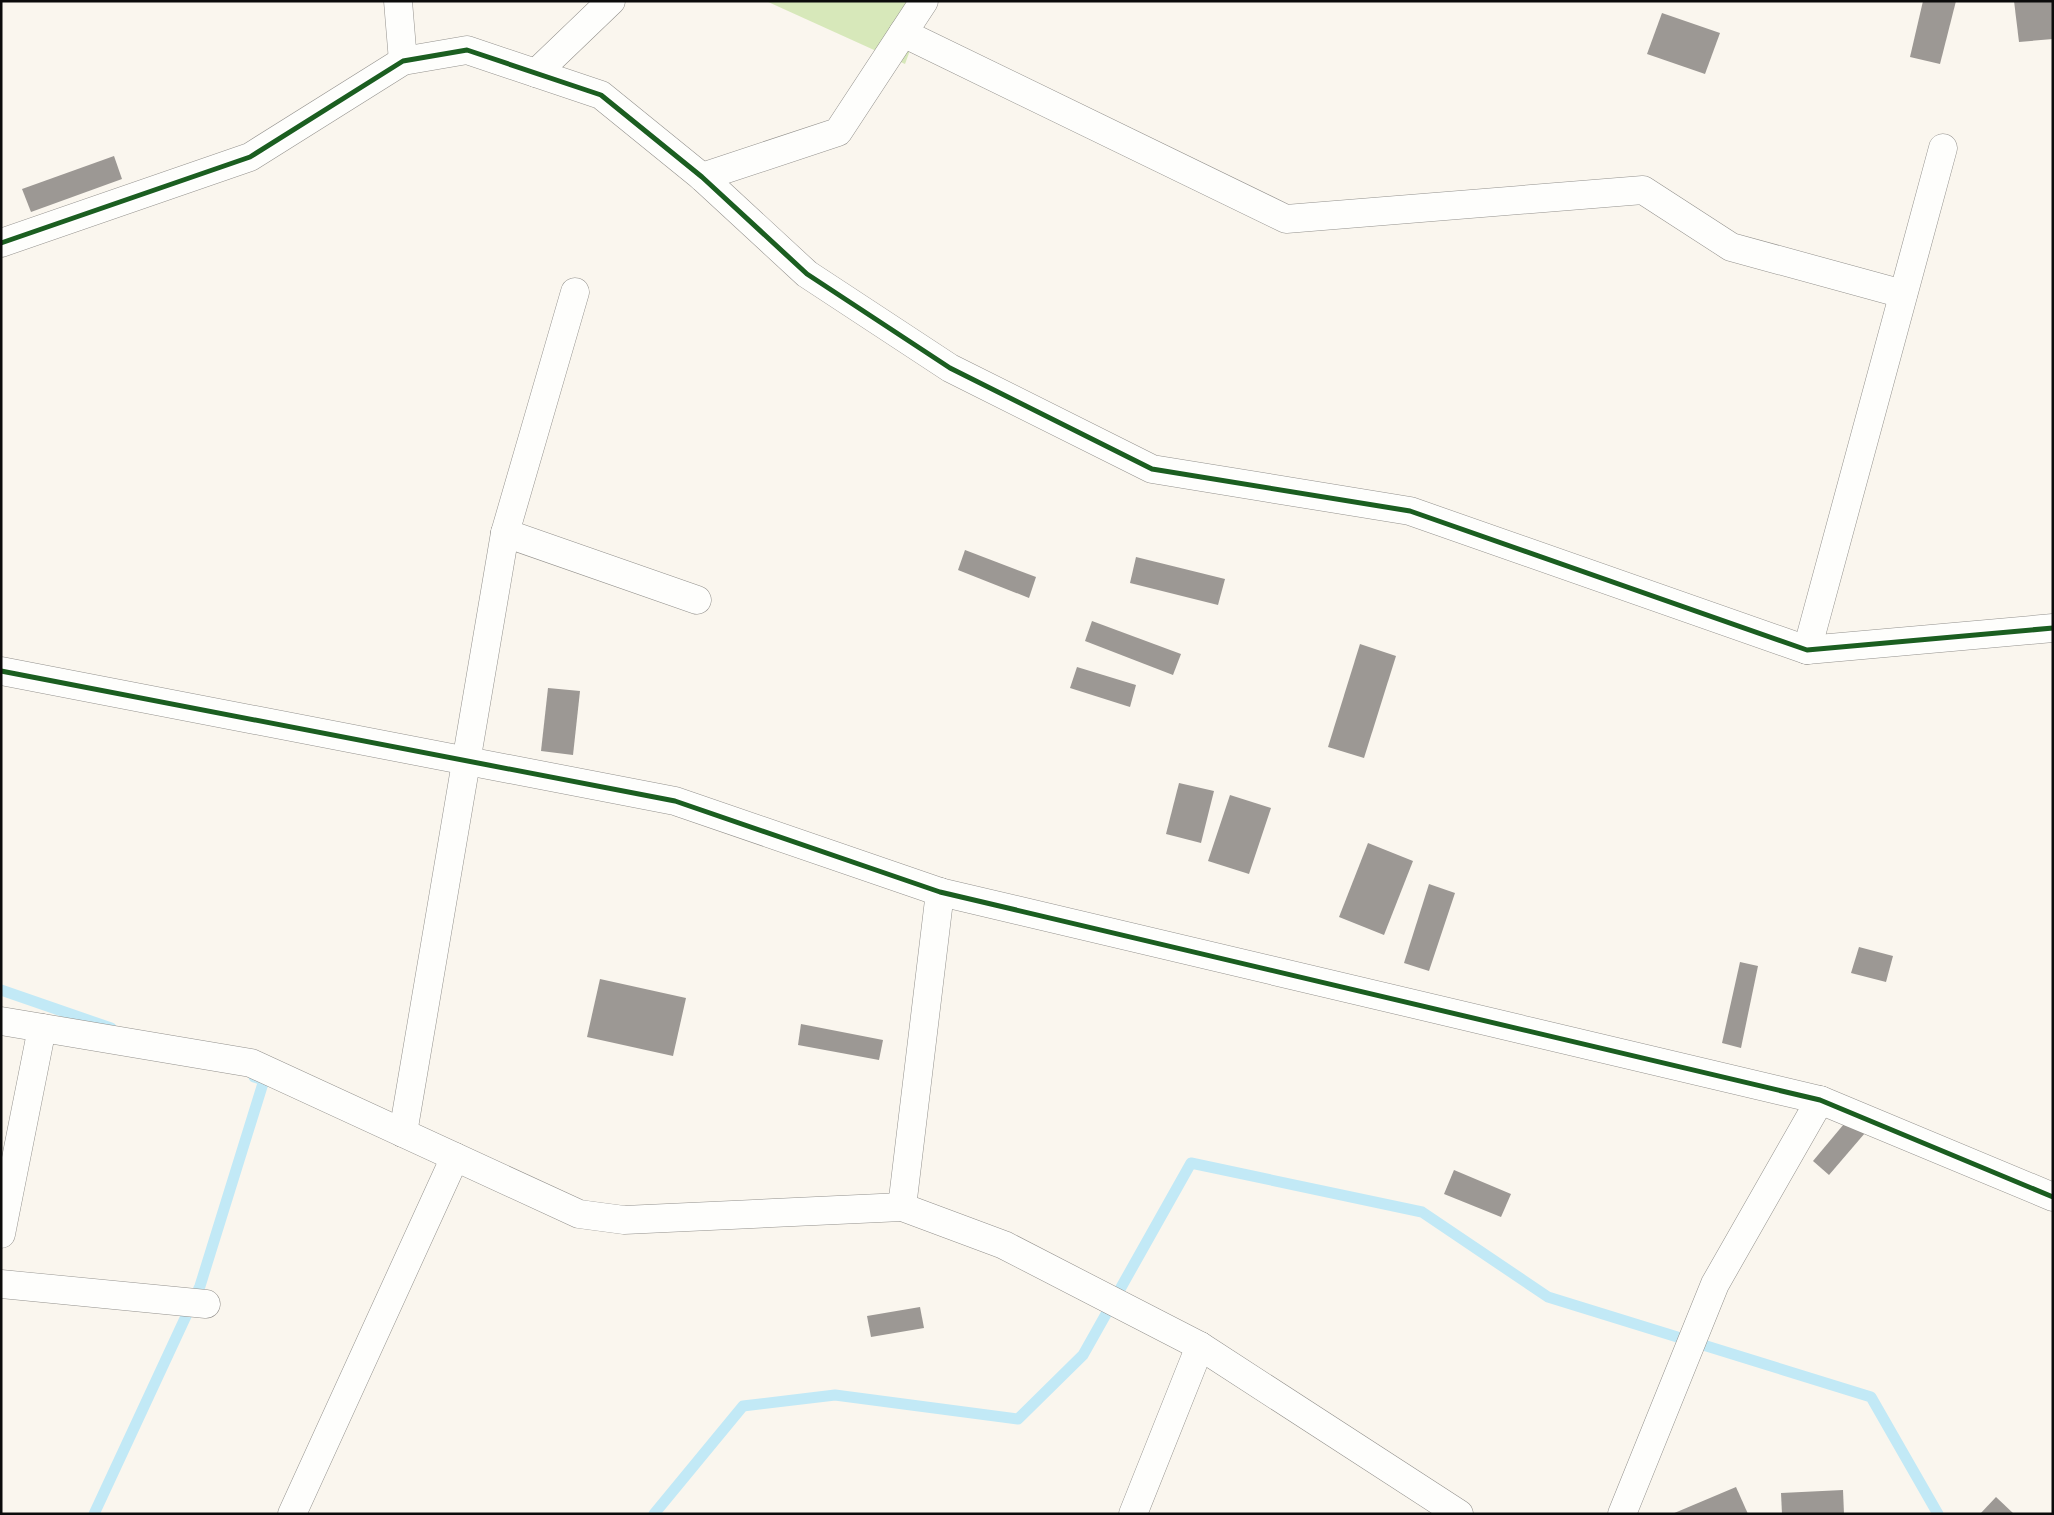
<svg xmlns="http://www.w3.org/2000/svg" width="2054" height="1515" font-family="'Roboto Serif',serif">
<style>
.forest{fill:#d7e8ba}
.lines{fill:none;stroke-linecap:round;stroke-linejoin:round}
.stream{stroke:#c2e9f6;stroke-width:11}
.building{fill:#9c9894}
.minor-casing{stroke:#93918d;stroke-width:29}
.minor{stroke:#fefefc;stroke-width:28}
.cycleway-casing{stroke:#fff;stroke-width:8}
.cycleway{stroke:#1b5e20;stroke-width:5}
</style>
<rect width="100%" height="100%" fill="#faf6ee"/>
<path class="forest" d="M 766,1 L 928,1 L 905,64 Z"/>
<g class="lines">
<g class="stream">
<path d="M 1,990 L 111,1028"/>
<path d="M 94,1514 L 200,1286 L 264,1080 L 254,1077"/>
<path d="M 654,1514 L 743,1406 L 835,1395 L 1018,1419 L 1083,1355 L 1191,1163 L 1422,1212 L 1548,1297 L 1871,1397 L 1938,1514"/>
</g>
</g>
<g class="building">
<path d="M 1923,1 L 1956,1 L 1940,64 L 1910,57 Z"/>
<path d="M 2014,1 L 2053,1 L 2053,39 L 2019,42 Z"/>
<path d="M 1662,13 L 1720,33 L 1705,74 L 1647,54 Z"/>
<path d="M 114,156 L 122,179 L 31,212 L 22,189 Z"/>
<path d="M 965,550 L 1036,577 L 1029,598 L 958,570 Z"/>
<path d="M 1136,557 L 1225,579 L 1218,605 L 1130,583 Z"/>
<path d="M 1092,621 L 1181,654 L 1173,675 L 1085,641 Z"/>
<path d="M 1360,644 L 1396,656 L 1364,758 L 1328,747 Z"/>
<path d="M 1077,667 L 1136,685 L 1130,707 L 1070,688 Z"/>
<path d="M 548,688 L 580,691 L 573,755 L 541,751 Z"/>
<path d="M 1179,783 L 1214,791 L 1201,843 L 1166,834 Z"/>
<path d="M 1230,795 L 1271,808 L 1249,874 L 1208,861 Z"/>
<path d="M 1368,843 L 1413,861 L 1384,935 L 1339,917 Z"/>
<path d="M 1429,884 L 1455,893 L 1429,971 L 1404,963 Z"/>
<path d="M 1859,947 L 1893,956 L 1886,982 L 1851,973 Z"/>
<path d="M 1740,962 L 1758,966 L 1741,1048 L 1722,1043 Z"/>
<path d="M 600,979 L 686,998 L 673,1056 L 587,1037 Z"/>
<path d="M 801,1024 L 883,1040 L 879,1060 L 798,1045 Z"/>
<path d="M 1854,1112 L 1871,1126 L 1829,1175 L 1813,1161 Z"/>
<path d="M 1454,1170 L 1511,1194 L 1501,1217 L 1444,1194 Z"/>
<path d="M 920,1307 L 924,1328 L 871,1337 L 867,1316 Z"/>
<path d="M 1736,1487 L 1748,1514 L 1672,1514 Z"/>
<path d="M 1843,1490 L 1844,1514 L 1782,1514 L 1781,1493 Z"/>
<path d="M 1996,1497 L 2014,1514 L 1980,1514 Z"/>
</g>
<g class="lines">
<g class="minor-casing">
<g id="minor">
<path d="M 398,1 L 403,61"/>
<path d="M 903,33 L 1286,219 L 1643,190 L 1731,247 L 1903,294"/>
<path d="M 536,73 L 611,1"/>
<path d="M 702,177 L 838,132 L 924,1"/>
<path d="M 1,243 L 250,157 L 403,61 L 467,50 L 601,95 L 702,177 L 807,274 L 950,368 L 1152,469 L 1410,511 L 1807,650 L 2053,628"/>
<path d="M 505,533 L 697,600"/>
<path d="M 1807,650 L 1943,148"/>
<path d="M 1,671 L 675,801 L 940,892 L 1820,1100 L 2053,1197"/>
<path d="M 1,1021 L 251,1063 L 579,1214 L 624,1220 L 902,1207 L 1004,1245 L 1200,1346 L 1459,1514"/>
<path d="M 403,1133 L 505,533 L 575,292"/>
<path d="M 902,1207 L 940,892"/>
<path d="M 1,1234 L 42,1028"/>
<path d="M 1,1284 L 206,1304"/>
<path d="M 292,1514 L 455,1157"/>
<path d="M 1133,1514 L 1200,1346"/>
<path d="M 1622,1514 L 1715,1284 L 1820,1100"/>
</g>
</g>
<use href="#minor" class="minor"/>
<g class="cycleway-casing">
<g id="cycleway">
<path d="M 1,243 L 250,157 L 403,61 L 467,50 L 601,95 L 702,177 L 807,274 L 950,368 L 1152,469 L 1410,511 L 1807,650 L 2053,628"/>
<path d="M 1,671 L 675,801 L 940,892 L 1820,1100 L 2053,1197"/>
</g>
</g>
<use href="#cycleway" class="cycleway"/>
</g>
<rect width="2054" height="1515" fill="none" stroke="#0b0b0b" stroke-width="5"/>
</svg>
